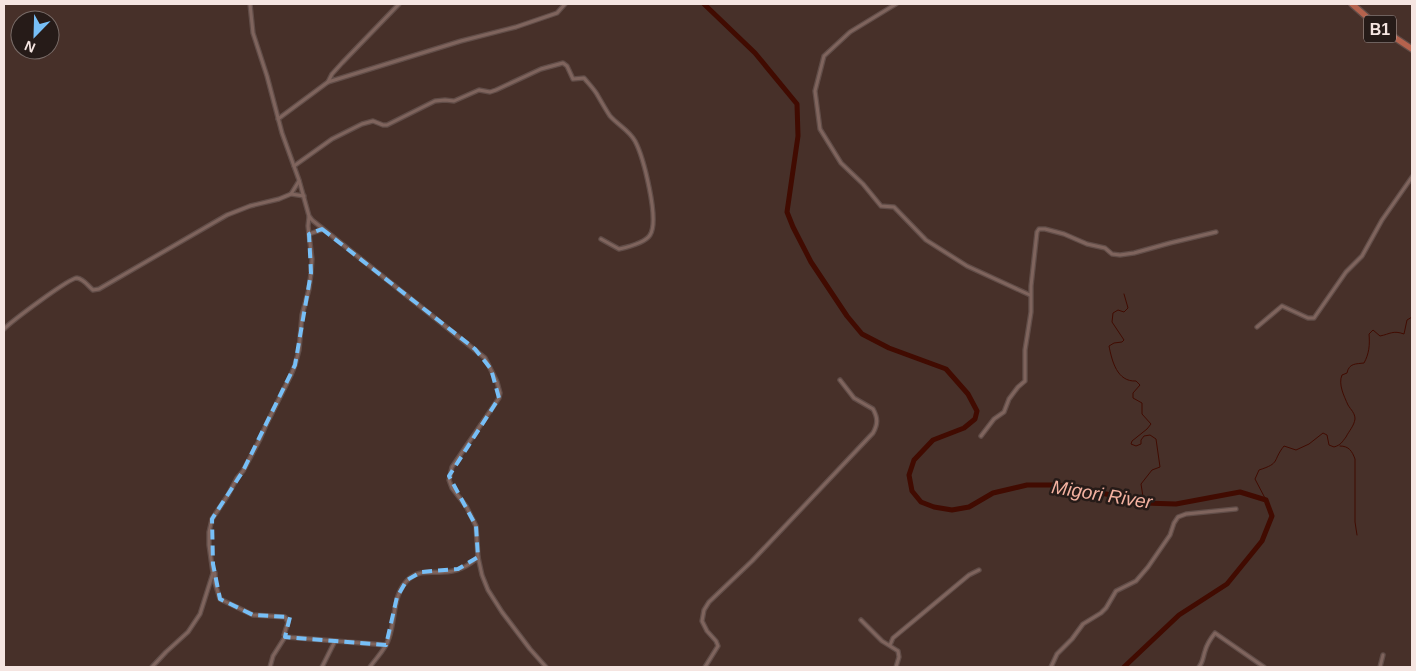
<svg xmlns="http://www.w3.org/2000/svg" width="1416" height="671" font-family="Arial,sans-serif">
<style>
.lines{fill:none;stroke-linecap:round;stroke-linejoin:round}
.stream{stroke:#410b01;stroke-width:1}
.river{stroke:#410b01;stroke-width:5}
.minor-casing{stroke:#614d48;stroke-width:5.5}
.trunk-casing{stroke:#614d48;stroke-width:8}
.minor{stroke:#7f645d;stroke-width:3}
.trunk{stroke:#b4624d;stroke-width:5.5}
.marked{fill:none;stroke:#77bff7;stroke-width:4;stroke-dasharray:10 6;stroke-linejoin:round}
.labels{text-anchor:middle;stroke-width:5;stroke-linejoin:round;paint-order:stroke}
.shield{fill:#261b18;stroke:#b7a8a5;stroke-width:1}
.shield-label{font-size:16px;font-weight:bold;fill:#f5e5e1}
.water-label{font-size:19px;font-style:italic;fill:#f3b1a0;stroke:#261b18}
</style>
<rect width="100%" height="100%" fill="#473029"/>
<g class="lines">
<g class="stream">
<path d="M 1124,294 L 1128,308 L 1124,312 L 1118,310 L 1113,313 L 1112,322 L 1124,340 L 1122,342 L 1114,343 L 1109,346 C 1112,361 1117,382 1136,381 L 1140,385 L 1133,393 L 1133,398 L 1142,403 L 1142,414 L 1151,424 L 1147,429 L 1132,441 L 1131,444 L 1136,446 L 1141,444 L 1141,440 L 1144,436 L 1150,435 L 1156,439 L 1160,467 L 1152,470 L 1141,484 L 1144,503"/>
<path d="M 1340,446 C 1349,446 1352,451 1355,459 L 1355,522 L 1357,535"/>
<path d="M 1266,500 L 1255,479 L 1259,470 C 1281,463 1272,461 1284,446 L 1296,450 L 1309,444 L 1323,433 L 1327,435 L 1329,445 L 1334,447 C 1341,445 1342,442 1346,437 C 1349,431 1354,426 1355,419 C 1355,413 1351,410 1348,405 C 1344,396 1338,384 1342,375 L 1347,373 C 1349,363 1356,364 1364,363 C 1369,354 1370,345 1369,334 L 1373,330 L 1380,336 C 1390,334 1393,330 1404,334 L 1407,320 L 1412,317"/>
</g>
<path class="river" d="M 704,4 L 755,53 L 797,104 L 798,136 L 787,212 L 793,227 L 811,262 L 847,316 L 862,334 L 889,348 L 946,369 L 968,394 L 977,411 L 975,419 L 964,428 L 933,440 L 914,460 L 909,475 L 912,491 L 921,502 L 934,507 L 952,510 L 969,507 L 993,493 L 1027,485 L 1058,485 L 1085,489 L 1144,503 L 1176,504 L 1240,492 L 1266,500 L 1272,516 L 1262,541 L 1227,584 L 1179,615 L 1124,667"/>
<g class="minor-casing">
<g id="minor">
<path d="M 250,4 L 253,33 L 267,76 L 282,133 L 299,180 L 309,216 L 312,220 L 485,358 L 497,382 L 500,393 L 499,398 L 452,467 L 449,480 L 452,488 L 466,506 L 476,526 L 478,557 L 482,575 L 488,590 L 502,612 L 530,649 L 546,667"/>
<path d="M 399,4 L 342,63 L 332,74 L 328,82 L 461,41 L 516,27 L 557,13 L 565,4"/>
<path d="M 896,4 L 850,32 L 824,56 L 815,91 L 820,129 L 841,163 L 863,184 L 881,206 L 894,207 L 926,240 L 967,266 L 1030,295"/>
<path d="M 278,119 L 328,82"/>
<path d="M 294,166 L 332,139 L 362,124 L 373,121 L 383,125 L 387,125 L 435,101 L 445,100 L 454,101 L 479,90 L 490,92 L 496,90 L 541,69 L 563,63 L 567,66 L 573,79 L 584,78 C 589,84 595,90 598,96 C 602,103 606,110 610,116 C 618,125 629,130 635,141 C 643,156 660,220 650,235 C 645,243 628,247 619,249 L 601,239"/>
<path d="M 291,194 L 304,196"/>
<path d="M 309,234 L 321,230"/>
<path d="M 1257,327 L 1282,306 L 1308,318 L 1314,318 L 1346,272 L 1362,256 L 1382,220 L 1412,177"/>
<path d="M 4,329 C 12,321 69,278 77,278 C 84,279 88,286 93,290 L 99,289 L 227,215 L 250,206 L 279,199 L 291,194 L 299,181"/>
<path d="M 981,436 L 994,419 L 1004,412 L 1009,399 L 1018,387 L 1025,381 L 1025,350 L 1031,312 L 1031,286 L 1037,232 L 1039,229 L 1045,229 L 1064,234 L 1087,244 L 1105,248 L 1112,254 L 1120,255 L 1134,253 L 1170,243 L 1216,232"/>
<path d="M 215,573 L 215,583 L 220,599 L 253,615 L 285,617 L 288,622 L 284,635 L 286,637 L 386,645"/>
<path d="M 861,620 L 882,641 L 898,651 L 899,657 L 896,667"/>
<path d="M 890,645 L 893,638 L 969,575 L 979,570"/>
<path d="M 152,667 L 166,652 L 188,632 L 200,614 L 213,573 L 209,545 L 209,532 L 212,519 L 228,495 L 237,478 L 243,471 L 260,439 L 266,425 L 291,375 L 295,365 L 299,350 L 302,315 L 309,289 L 311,273 L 312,259 L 308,226 L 309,217"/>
<path d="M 270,667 L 273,656 L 285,637"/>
<path d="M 322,667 L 335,641"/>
<path d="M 370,667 C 376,658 386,649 389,638 C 396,619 392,592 410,578 C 420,570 431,573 443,572 C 456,572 469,566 478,557"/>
<path d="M 705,667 L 718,646 L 716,641 L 707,631 L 702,621 L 704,610 L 709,602 L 752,561 L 873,433 C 878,424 878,418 873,409 L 854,398 L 840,380"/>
<path d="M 1051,667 L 1057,654 L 1072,639 L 1083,624 L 1101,613 L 1106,608 L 1116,591 L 1136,581 L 1148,567 L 1170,535 L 1174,523 L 1178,517 L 1186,514 L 1236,509"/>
<path d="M 1199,667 C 1203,662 1203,657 1205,651 C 1207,644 1211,638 1215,633 L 1264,667"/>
<path d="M 1380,667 L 1383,655"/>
</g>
</g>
<g class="trunk-casing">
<path id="trunk" d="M 1352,4 L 1376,25 L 1412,49"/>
</g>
<use href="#minor" class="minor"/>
<use href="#trunk" class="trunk"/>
</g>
<path class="marked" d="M 322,229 L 475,349 L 491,369 L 499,398 L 449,476 L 476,526 L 478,557 L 458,569 L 421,572 L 407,580 L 397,597 L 386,645 L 285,637 L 290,617 L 253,615 L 220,599 L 213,564 L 212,519 L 243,471 L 295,365 L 311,273 L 309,234 Z"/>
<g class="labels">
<rect class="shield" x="1364" y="15.5" width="32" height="27" rx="4"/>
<g class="shield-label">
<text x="1380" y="35">B1</text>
</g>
<g class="water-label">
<text transform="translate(1102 494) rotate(9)" y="7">Migori River</text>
</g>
</g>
<rect width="1416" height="671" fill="none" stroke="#f5e5e1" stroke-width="10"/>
<g transform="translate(35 35) rotate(203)"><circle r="24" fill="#261b18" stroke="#796c68"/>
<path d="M0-4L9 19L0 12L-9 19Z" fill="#77bff7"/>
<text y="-8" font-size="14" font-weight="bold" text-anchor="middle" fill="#f5e5e1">N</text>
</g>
</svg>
